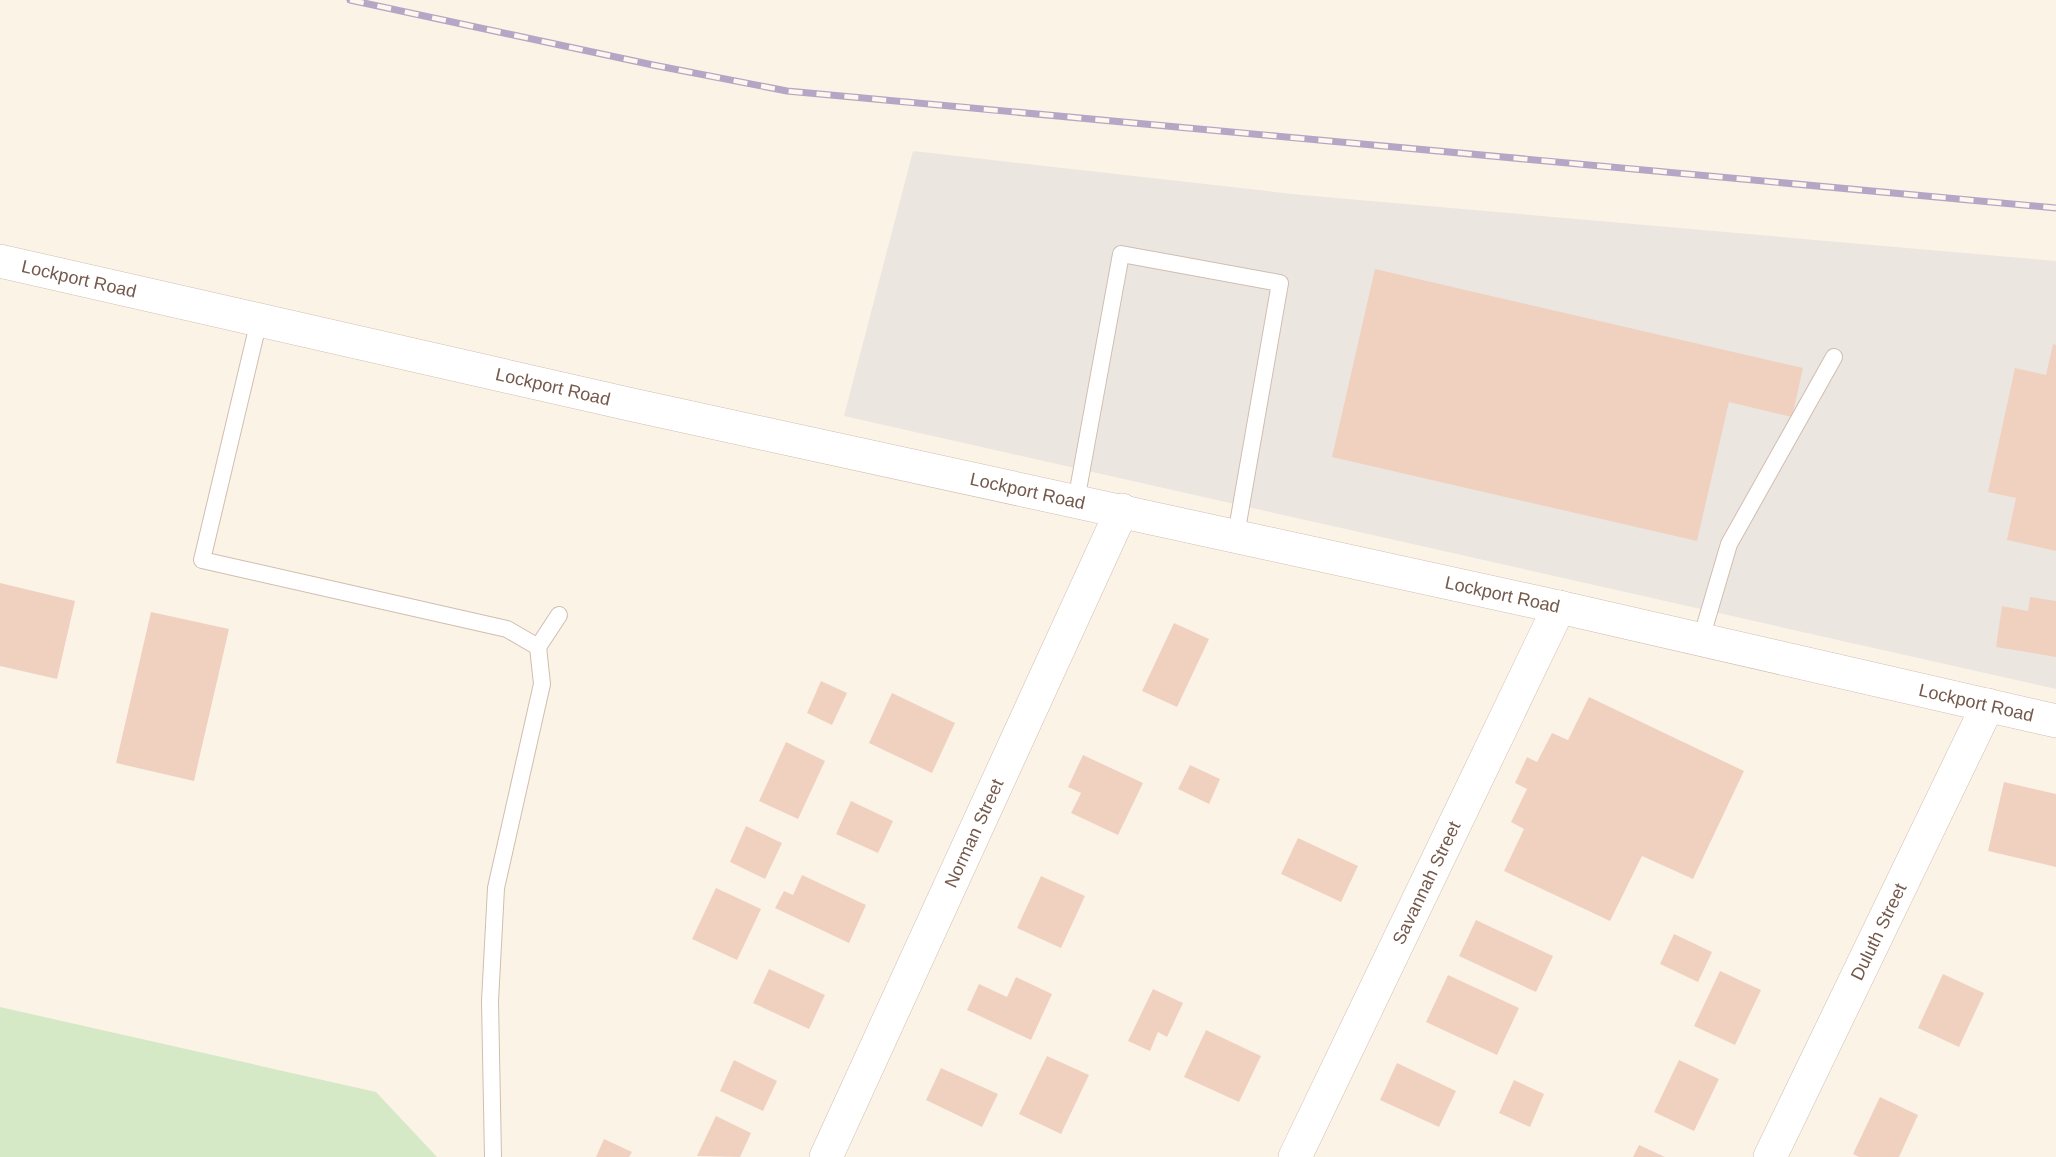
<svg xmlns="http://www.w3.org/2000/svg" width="2056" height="1157" font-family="Helvetica,sans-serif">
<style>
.industrial{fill:#ece6e1}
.green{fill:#d6e9c6}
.building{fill:#f0d1c0}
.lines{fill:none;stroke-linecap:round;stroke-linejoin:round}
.service-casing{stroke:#d0bdb0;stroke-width:18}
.minor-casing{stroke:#d0bdb0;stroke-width:34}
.tertiary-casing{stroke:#d0bdb0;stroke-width:34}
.service{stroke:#fff;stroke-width:16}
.minor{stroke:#fff;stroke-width:33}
.tertiary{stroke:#fff;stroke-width:33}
.rail-casing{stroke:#b6a6c6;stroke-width:7}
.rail{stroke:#fef7ee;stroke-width:4.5;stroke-dasharray:14;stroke-linecap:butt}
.labels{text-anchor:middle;stroke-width:4.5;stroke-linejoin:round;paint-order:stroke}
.street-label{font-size:18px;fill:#75594c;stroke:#fef7ee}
</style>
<rect width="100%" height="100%" fill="#fcf3e7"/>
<path class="industrial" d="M 913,151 L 1302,195 L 2056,261 L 2056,689 L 844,416 Z"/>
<path class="green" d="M 0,1007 L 376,1092 L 437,1157 L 0,1157 Z"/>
<g class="building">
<path d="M 1375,269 L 1803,368 L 1792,417 L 1729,402 L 1697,541 L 1332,457 Z"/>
<path d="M 2053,344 L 2056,345 L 2056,551 L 2007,540 L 2016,498 L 1988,492 L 2015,368 L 2046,375 Z"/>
<path d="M 0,583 L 75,601 L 57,679 L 0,666 Z"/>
<path d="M 2030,597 L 2056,601 L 2056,657 L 1996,647 L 2002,606 L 2028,611 Z"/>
<path d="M 151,612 L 229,629 L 194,781 L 116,763 Z"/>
<path d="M 1174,623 L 1209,639 L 1177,707 L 1142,691 Z"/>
<path d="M 821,681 L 847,693 L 832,725 L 807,713 Z"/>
<path d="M 892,693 L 955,723 L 932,773 L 869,743 Z"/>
<path d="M 1589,697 L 1744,771 L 1693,879 L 1642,856 L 1610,921 L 1504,871 L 1524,829 L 1511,822 L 1527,789 L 1515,783 L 1527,757 L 1537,762 L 1552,733 L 1568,740 Z"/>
<path d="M 786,742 L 825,761 L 798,819 L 759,801 Z"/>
<path d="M 1083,755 L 1143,783 L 1118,835 L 1071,813 L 1081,793 L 1068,787 Z"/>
<path d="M 1190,765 L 1220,779 L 1209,804 L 1178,789 Z"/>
<path d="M 2004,782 L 2056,794 L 2056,867 L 1988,851 Z"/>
<path d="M 851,801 L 893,821 L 878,853 L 836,834 Z"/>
<path d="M 746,826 L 782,843 L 765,879 L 730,862 Z"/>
<path d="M 1298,838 L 1358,866 L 1341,902 L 1281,874 Z"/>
<path d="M 802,875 L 866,905 L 849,943 L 775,908 L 784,891 L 793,895 Z"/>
<path d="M 1041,876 L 1085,896 L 1061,948 L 1017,928 Z"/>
<path d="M 716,888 L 761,909 L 737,960 L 692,939 Z"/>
<path d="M 1476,920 L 1553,956 L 1536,992 L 1459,956 Z"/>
<path d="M 1674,934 L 1712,952 L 1698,982 L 1660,964 Z"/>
<path d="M 769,969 L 825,995 L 809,1029 L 753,1003 Z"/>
<path d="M 1720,971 L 1761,990 L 1735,1045 L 1694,1026 Z"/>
<path d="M 1943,974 L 1984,993 L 1959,1047 L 1918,1028 Z"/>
<path d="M 1448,975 L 1519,1008 L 1497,1055 L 1426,1022 Z"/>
<path d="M 1016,977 L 1052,994 L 1031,1040 L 967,1010 L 979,984 L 1007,997 Z"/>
<path d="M 1153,989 L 1183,1003 L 1167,1037 L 1158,1032 L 1150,1051 L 1128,1041 Z"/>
<path d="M 1206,1030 L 1261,1056 L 1239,1102 L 1184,1077 Z"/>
<path d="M 1047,1056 L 1089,1075 L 1061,1134 L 1019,1114 Z"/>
<path d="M 734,1060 L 777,1081 L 763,1111 L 720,1091 Z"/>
<path d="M 1679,1060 L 1719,1079 L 1694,1131 L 1654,1112 Z"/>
<path d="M 1397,1063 L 1456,1091 L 1439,1127 L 1380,1100 Z"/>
<path d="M 941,1068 L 998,1094 L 982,1127 L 926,1100 Z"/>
<path d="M 1514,1080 L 1544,1094 L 1530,1127 L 1499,1113 Z"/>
<path d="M 1880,1097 L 1918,1115 L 1899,1157 L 1859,1157 L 1853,1154 Z"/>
<path d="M 716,1116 L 751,1133 L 740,1157 L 697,1156 Z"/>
<path d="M 604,1139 L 632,1152 L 629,1157 L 596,1157 Z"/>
<path d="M 1639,1145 L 1665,1157 L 1633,1157 Z"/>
</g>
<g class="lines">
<g class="service-casing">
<g id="service">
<path d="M 259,320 L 202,560 L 507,629 L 538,647 L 542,684 L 496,888 L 490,1001 L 493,1157"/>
<path d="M 1076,501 L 1121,254 L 1280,283 L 1236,535"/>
<path d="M 1701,639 L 1729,544 L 1834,357"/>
<path d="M 538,647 L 559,615"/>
</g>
</g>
<g class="minor-casing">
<g id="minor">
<path id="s1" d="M 826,1157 L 1122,510"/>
<path id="s2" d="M 1295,1157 L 1559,607"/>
<path id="s3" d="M 1770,1157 L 1988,705"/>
</g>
</g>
<g class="tertiary-casing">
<g id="tertiary">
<path id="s4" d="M 0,261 L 633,405 L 1559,607 L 2056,721"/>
</g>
</g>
<use href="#service" class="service"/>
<use href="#minor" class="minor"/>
<use href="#tertiary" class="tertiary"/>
<g class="rail-casing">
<path id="rail" d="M 350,0 L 653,65 L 787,91 L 2056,208"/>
</g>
<use href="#rail" class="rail"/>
</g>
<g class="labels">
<g class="street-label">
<text dy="6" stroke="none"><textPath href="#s4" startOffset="81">Lockport Road</textPath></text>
<text dy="6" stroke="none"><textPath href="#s4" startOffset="567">Lockport Road</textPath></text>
<text dy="6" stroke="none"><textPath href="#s4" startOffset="1053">Lockport Road</textPath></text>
<text dy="6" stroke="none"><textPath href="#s4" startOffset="1539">Lockport Road</textPath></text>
<text dy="6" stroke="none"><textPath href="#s4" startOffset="2025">Lockport Road</textPath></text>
<text dy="6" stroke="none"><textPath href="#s1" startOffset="356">Norman Street</textPath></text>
<text dy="6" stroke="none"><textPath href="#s2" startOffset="304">Savannah Street</textPath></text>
<text dy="6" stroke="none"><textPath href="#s3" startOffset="250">Duluth Street</textPath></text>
</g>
</g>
</svg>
